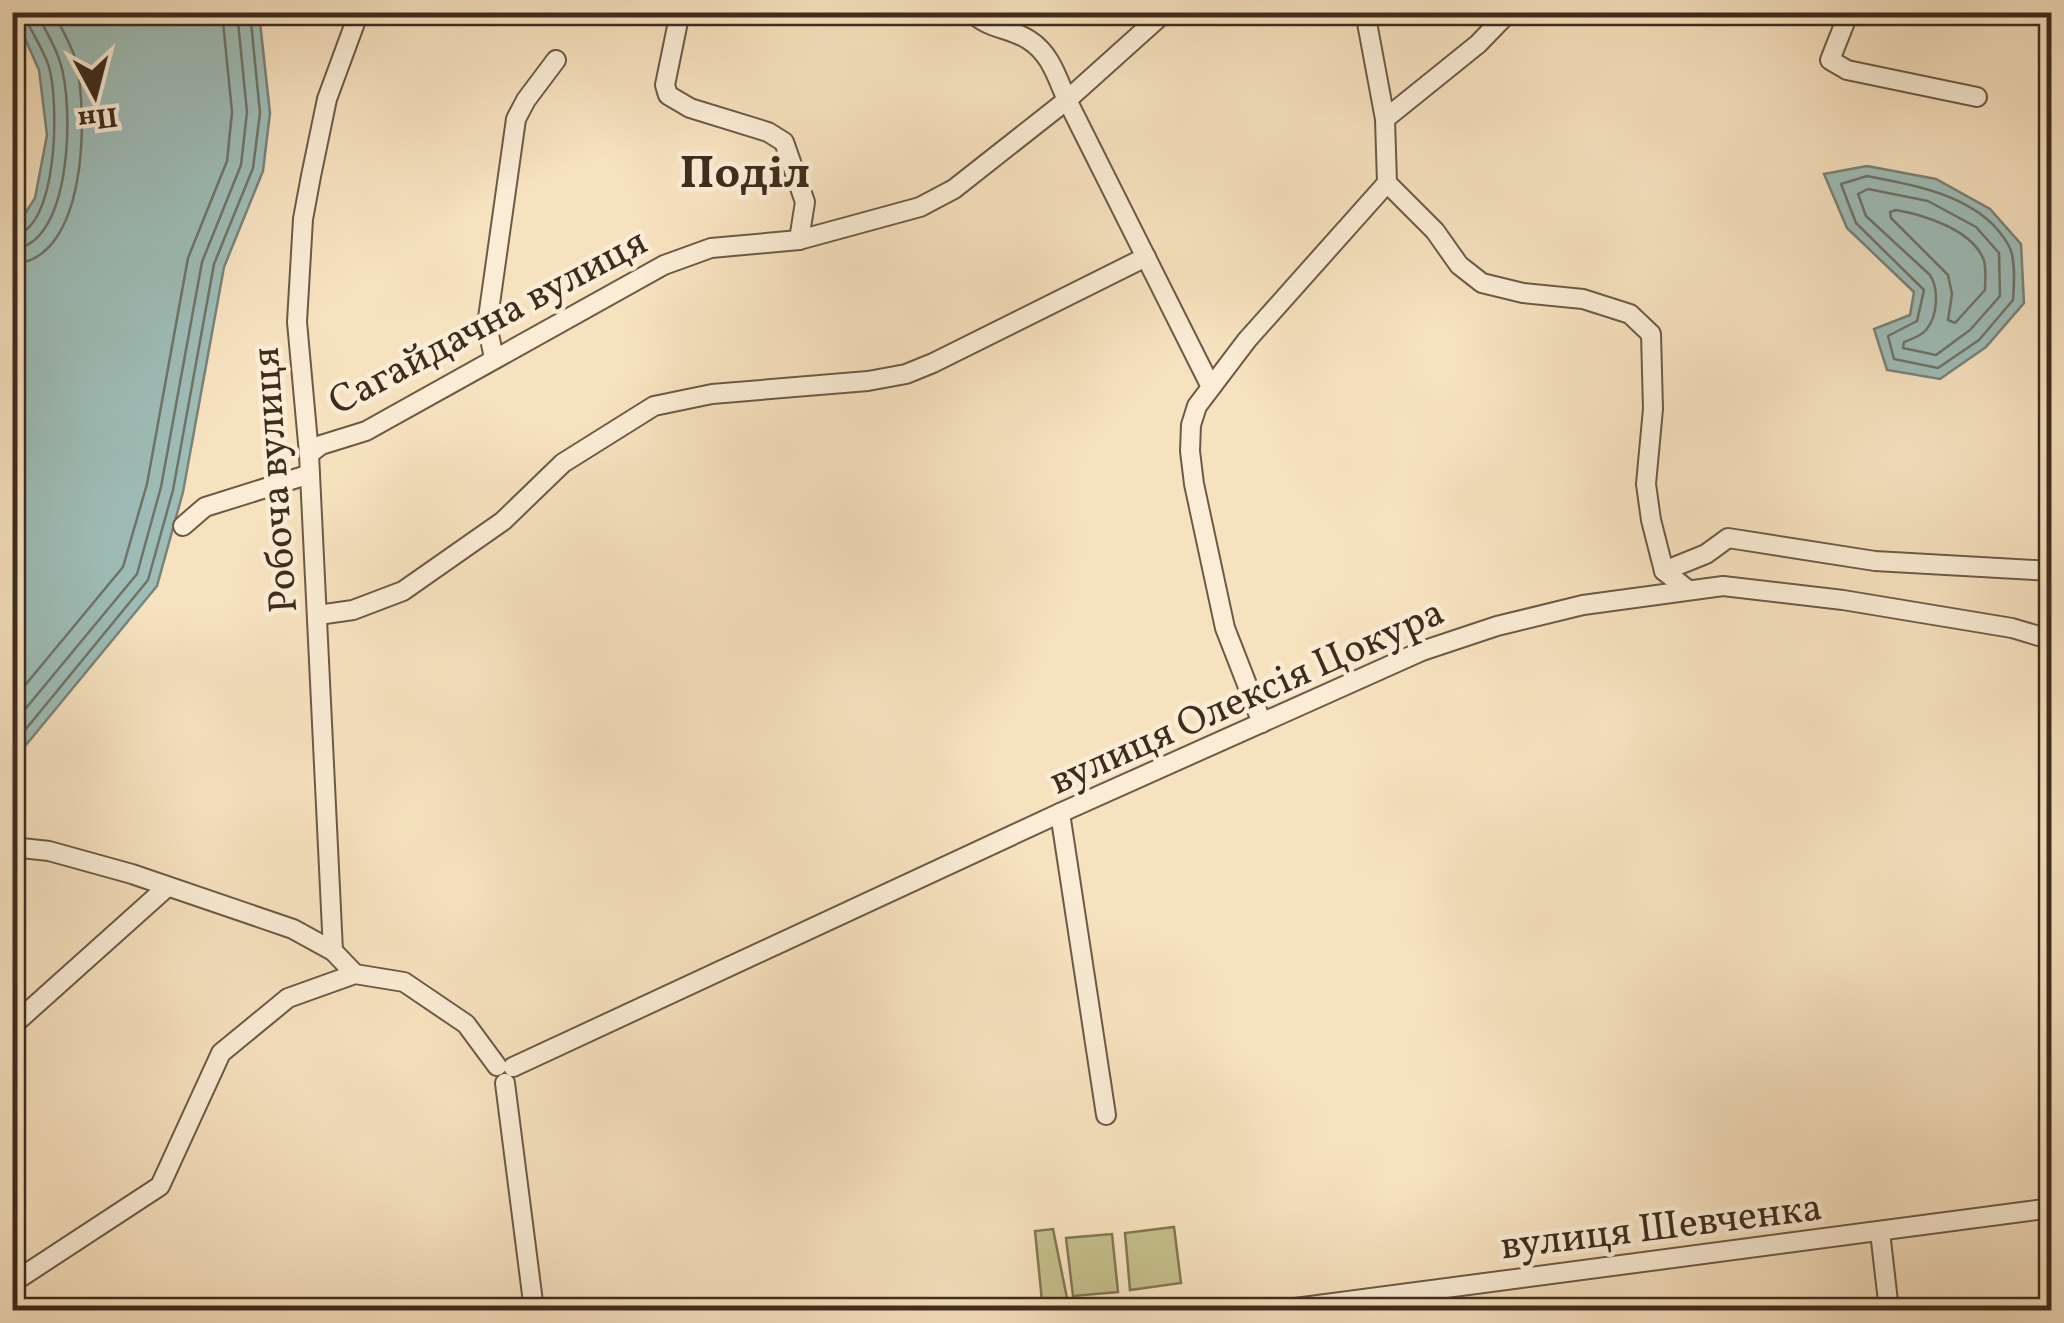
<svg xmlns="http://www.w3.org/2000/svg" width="2064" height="1323" font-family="Vollkorn,serif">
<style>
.green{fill:#c5c08c;stroke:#827654;stroke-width:2.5}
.water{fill:#9ebdb7;stroke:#788379;stroke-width:2.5}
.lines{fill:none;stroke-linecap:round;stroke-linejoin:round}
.shore{stroke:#6e746a;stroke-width:2.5}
.minor-casing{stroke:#6c5a46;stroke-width:22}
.minor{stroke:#faecd5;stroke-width:18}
.labels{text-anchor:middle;stroke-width:9;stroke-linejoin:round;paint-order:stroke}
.street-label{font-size:40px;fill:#3e2c1d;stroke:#faecd5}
.quarter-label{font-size:45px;font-weight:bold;fill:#3e2c1d;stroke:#faecd5}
</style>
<rect width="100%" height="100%" fill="#f7e2bf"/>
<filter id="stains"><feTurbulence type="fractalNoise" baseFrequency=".002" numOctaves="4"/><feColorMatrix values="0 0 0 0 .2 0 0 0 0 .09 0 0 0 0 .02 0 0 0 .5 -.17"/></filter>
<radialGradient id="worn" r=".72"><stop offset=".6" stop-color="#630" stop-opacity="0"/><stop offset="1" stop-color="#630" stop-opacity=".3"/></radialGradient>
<g class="green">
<path d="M 1174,1227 L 1181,1283 L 1130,1290 L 1125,1233 Z"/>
<path d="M 1053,1229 L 1067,1298 L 1042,1301 L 1035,1231 Z"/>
<path d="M 1112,1234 L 1118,1292 L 1073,1296 L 1066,1238 Z"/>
</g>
<g class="water">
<path d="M 13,12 L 259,13 L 270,113 L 263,171 L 224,267 L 183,492 L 157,586 L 26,745 L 13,749 L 13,232 L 35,198 L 47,135 L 39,70 Z"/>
<path d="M 1867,166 L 1936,179 L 1990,209 L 2021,244 L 2024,303 L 1986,347 L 1940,379 L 1887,370 L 1874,329 L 1910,315 L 1914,292 L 1847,228 L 1824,174 Z"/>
</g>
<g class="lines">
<g class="shore">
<path d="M 12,13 L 25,18 C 33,34 44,51 49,67 C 59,101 59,231 12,236"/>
<path d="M 1867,176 C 1917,186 1982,196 2009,246 C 2016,259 2014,286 2013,300 L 1979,340 L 1938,368 L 1894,359 L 1888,336 L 1917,321 L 1924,290 L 1856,223 L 1841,184 Z"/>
<path d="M 1868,189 L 1928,201 L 1976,227 L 1999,253 L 2000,296 L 1970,330 L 1936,355 L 1903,348 L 1904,342 C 1912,339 1921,336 1926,330 C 1938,316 1939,289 1930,275 L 1866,216 L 1858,194 Z"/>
<path d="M 1896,210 C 1924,215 1970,229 1983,258 C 1987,266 1985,281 1985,290 L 1955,323 L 1948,320 L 1952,294 L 1948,275 L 1891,218 L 1890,212 Z"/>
<path d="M 12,249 C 73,246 74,103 60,62 C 55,45 44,28 36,12"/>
<path d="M 12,264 C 88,261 88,114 76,62 C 72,45 61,28 53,12"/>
<path d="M 12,701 L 123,567 L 147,484 L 188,258 L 227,161 L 232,112 L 222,12"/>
<path d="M 12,725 L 137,574 L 161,487 L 202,262 L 241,165 L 247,112 L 237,12"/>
<path d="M 12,738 L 21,735 L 148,580 L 173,490 L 214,264 L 253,168 L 260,113 L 250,12"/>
</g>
<g class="minor-casing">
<g id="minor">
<path d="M 680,12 L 665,85 L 668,95 L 690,108 L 768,132 L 784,142 L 805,202 L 799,240"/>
<path d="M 972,12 C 987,29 1011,28 1029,40 C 1051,54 1057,78 1067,100 L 1211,387"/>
<path d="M 1365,12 L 1385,119 L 1387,183"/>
<path d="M 1849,12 L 1830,60 L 1847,70 L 1977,97"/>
<path d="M 1385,119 L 1478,44 L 1509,12"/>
<path d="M 1387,183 L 1435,231 L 1459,265 L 1482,283 L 1523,293 L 1583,299 L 1630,314 L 1651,334 L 1653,409 L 1646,484 L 1651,520 L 1664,571 L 1687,589"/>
<path d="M 494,358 L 487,325 L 516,119 L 526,100 L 556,60"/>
<path d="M 309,454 L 321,445 L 366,431 L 664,265 L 711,248 L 799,240 L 920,207 L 954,189 L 1067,100 L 1165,12"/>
<path d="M 183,526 L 205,507 L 310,474"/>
<path d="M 1664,571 L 1706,554 L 1728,538 L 1875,561 L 2052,571"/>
<path d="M 318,615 L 353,610 L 403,591 L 503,521 L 563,463 L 654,406 L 712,394 L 868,381 L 906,374 L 933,363 L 1146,257"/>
<path d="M 1262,723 L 1225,628 L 1194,484 L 1190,451 L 1191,425 L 1197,406 L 1247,340 L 1387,183"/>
<path d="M 1060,813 L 1106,1115"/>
<path d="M 12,847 L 49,851 L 132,874 L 293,929 L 333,951 L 355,974"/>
<path d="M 333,951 L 309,454 L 297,322 L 303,219 L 311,176 L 327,99 L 359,12"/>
<path d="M 12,1026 L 166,888"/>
<path d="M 513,1067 L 1060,813 L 1422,651 L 1497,626 L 1583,605 L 1723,586 L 1843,600 L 2012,628 L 2052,640"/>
<path d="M 505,1083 L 534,1310"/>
<path d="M 1880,1232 L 1889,1310"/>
<path d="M 12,1283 L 160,1186 L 221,1053 L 288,998 L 355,974 L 404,982 L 466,1024 L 497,1066"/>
<path d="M 1280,1310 L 2052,1208"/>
</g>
</g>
<use href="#minor" class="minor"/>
</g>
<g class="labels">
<g class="street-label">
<text transform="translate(487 320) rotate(-28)" y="14">Сагайдачна вулиця</text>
<text transform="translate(273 480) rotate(-94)" y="14">Робоча вулиця</text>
<text transform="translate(1246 695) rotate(-24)" y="14">вулиця Олексія Цокура</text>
<text transform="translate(1661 1225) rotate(-7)" y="14">вулиця Шевченка</text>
</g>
<g class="quarter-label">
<text x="745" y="187">Поділ</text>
</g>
</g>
<rect width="2064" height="1323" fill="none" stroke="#f7e2bf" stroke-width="50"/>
<rect x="15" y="15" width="2034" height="1293" fill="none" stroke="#3e2c1d" stroke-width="5"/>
<rect x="25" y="25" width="2014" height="1273" fill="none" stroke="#3e2c1d" stroke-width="2.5"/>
<g transform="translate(95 95) rotate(173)" stroke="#faecd5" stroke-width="8" paint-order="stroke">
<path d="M0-8L18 38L0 25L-18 38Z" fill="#3e2c1d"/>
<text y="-15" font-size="28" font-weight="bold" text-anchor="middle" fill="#3e2c1d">Пн</text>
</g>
<rect width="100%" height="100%" filter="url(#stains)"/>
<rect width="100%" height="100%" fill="url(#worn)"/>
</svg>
